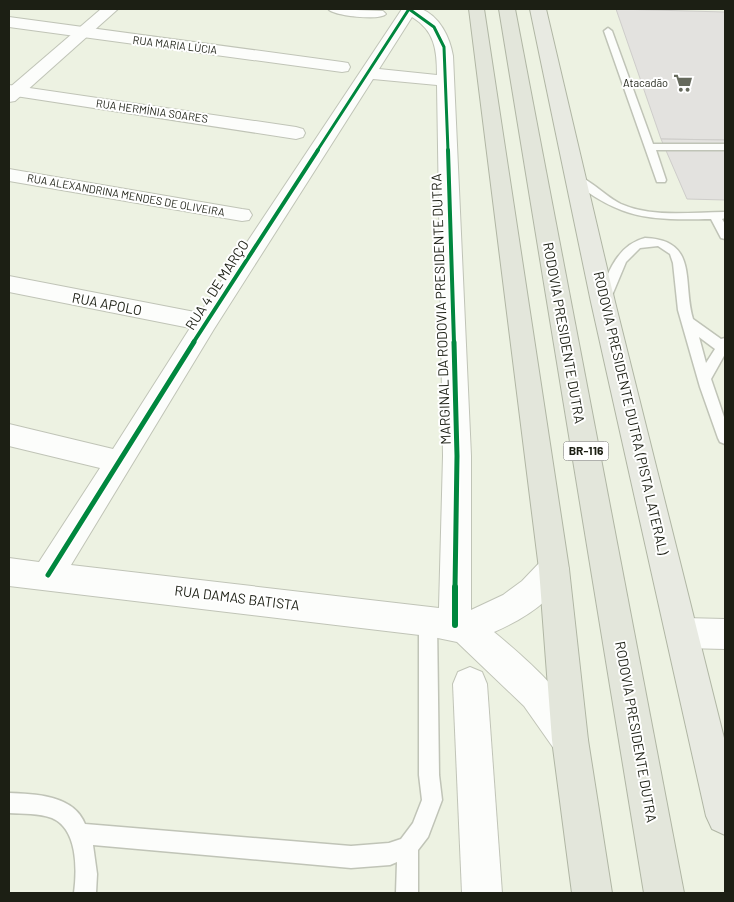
<svg xmlns="http://www.w3.org/2000/svg" width="734" height="902" font-family="Barlow,sans-serif">
<style>
.building{fill:#e3e2df;stroke:#cecdca}
.lines{fill:none;stroke-linecap:round;stroke-linejoin:round}
.service-casing{stroke:#c0c4b7;stroke-width:3}
.minor-casing{stroke:#c0c4b7;stroke-width:2}
.tertiary-casing{stroke:#c0c4b7;stroke-width:2}
.trunk-casing{stroke:#b0b6a4;stroke-width:2}
.motorway-casing{stroke:#b0b6a4;stroke-width:2}
.service{fill:#fcfdfb;fill-rule:evenodd}
.minor{fill:#fcfdfb;fill-rule:evenodd}
.tertiary{fill:#fcfdfb;fill-rule:evenodd}
.trunk{fill:#e8eae2;fill-rule:evenodd}
.motorway{fill:#e3e6db;fill-rule:evenodd}
.cycleway-far3-casing{stroke:#fff;stroke-width:5}
.cycleway-far2-casing{stroke:#fff;stroke-width:6}
.cycleway-far1-casing{stroke:#fff;stroke-width:8}
.cycleway-casing{stroke:#fff;stroke-width:9}
.cycleway-far3{stroke:#00873e;stroke-width:3}
.cycleway-far2{stroke:#00873e;stroke-width:4}
.cycleway-far1{stroke:#00873e;stroke-width:5}
.cycleway{stroke:#00873e;stroke-width:6}
.labels{text-anchor:middle;stroke-width:4;stroke-linejoin:round;paint-order:stroke}
.far-street-label{font-size:11px;fill:#1c1f14;stroke:#fff}
.far-poi-label{font-size:11px;fill:#1c1f14;stroke:#fff;text-anchor:end}
.shield{fill:#fff;stroke:#60625a;stroke-width:1}
.shield-label{font-size:12px;font-weight:bold;fill:#1c1f14}
.street-label{font-size:14px;fill:#1c1f14;stroke:#fff}
</style>
<rect width="100%" height="100%" fill="#edf2e2"/>
<g class="building">
<path d="M 616,9 L 725,12 L 725,140 L 661,139 Z"/>
<path d="M 661,139 L 725,140 L 725,200 L 687,199 Z"/>
</g>
<g class="lines">
<g class="service-casing">
<g id="service">
<path d="M 608,28 L 612,31 L 653,144 L 725,144 L 725,150 L 656,150 L 666,180 L 665,182 L 657,182 L 604,31 Z"/>
<path d="M 575,175 C 589,178 606,197 621,204 C 653,218 691,212 725,212 L 725,218 L 722,219 L 725,224 L 725,239 L 721,238 L 711,219 C 648,220 623,220 571,180 L 571,176 Z"/>
<path d="M 645,238 C 699,240 682,282 693,319 L 721,339 L 725,338 L 725,354 L 711,379 L 725,420 L 725,444 L 720,442 L 718,438 L 700,387 L 678,310 L 673,263 L 670,254 L 658,246 L 640,248 L 626,262 L 608,305 L 603,306 L 597,302 C 607,276 615,246 645,238 ZM 699,337 L 715,349 L 706,363 Z"/>
<path d="M 428,613 L 434,615 L 437,621 L 439,775 L 442,800 L 428,837 L 418,850 L 418,893 L 396,893 L 397,862 L 390,865 L 351,868 L 93,845 L 97,874 L 96,893 L 74,893 C 77,870 78,829 52,818 C 39,813 23,814 9,813 L 9,793 C 35,794 74,795 85,824 L 351,846 L 389,843 L 401,839 L 413,823 L 422,800 L 419,775 L 419,621 L 422,615 Z"/>
</g>
</g>
<g class="minor-casing">
<g id="minor">
<path d="M 328,9 L 383,11 L 386,14 C 380,21 334,16 328,9 Z"/>
<path d="M 402,9 C 407,9 416,7 421,9 C 440,16 450,38 453,56 L 471,456 L 471,610 L 503,595 L 522,581 L 543,559 L 554,555 L 565,559 L 569,569 C 555,600 524,619 494,632 C 529,661 570,697 588,740 L 583,753 L 570,758 L 557,753 L 524,706 L 457,642 L 428,636 L 9,586 L 9,558 L 39,562 L 100,468 L 9,446 L 9,424 L 113,449 L 190,328 L 9,292 L 9,276 L 200,313 ZM 412,17 C 435,31 437,50 437,75 L 379,69 ZM 373,79 L 437,85 L 443,456 L 439,608 L 71,565 L 214,329 Z"/>
<path d="M 9,17 L 342,62 L 348,63 L 350,67 L 348,71 L 342,72 L 9,27 Z"/>
<path d="M 9,85 L 296,127 L 303,129 L 305,133 L 303,137 L 296,139 L 9,95 Z"/>
<path d="M 9,169 L 242,209 L 249,210 L 252,215 L 249,220 L 242,221 L 9,181 Z"/>
<path d="M 684,618 L 725,619 L 725,649 L 684,648 L 672,644 L 668,633 L 672,622 Z"/>
<path d="M 470,667 L 482,672 L 487,684 L 502,893 L 462,893 L 453,684 L 458,672 Z"/>
</g>
</g>
<g class="tertiary-casing">
<path id="tertiary" d="M 101,9 L 118,9 L 15,101 L 9,102 L 9,88 Z"/>
</g>
<g class="trunk-casing">
<path id="trunk" d="M 530,9 L 546,9 L 615,302 L 725,742 L 725,835 L 712,829 L 706,816 L 591,302 Z"/>
</g>
<g class="motorway-casing">
<g id="motorway">
<path d="M 469,9 L 484,9 L 569,569 L 588,740 L 612,893 L 572,893 L 552,740 L 539,569 Z"/>
<path d="M 499,9 L 515,9 L 684,893 L 644,893 Z"/>
</g>
</g>
<use href="#service" class="service"/>
<use href="#minor" class="minor"/>
<use href="#tertiary" class="tertiary"/>
<use href="#trunk" class="trunk"/>
<use href="#motorway" class="motorway"/>
<g class="cycleway-far3-casing">
<g id="cycleway-far3">
<path d="M 409,9 L 434,27 L 444,47 L 448,151"/>
<path d="M 317,151 L 409,9"/>
</g>
</g>
<g class="cycleway-far2-casing">
<g id="cycleway-far2">
<path d="M 448,150 L 454,343"/>
<path d="M 193,343 L 318,150"/>
</g>
</g>
<g class="cycleway-far1-casing">
<g id="cycleway-far1">
<path d="M 454,342 L 457,456 L 455,589"/>
<path d="M 48,575 L 194,342"/>
</g>
</g>
<g class="cycleway-casing">
<path id="cycleway" d="M 455,625 L 455,587"/>
</g>
<use href="#cycleway-far3" class="cycleway-far3"/>
<use href="#cycleway-far2" class="cycleway-far2"/>
<use href="#cycleway-far1" class="cycleway-far1"/>
<use href="#cycleway" class="cycleway"/>
</g>
<defs>
<g id="supermarket-bare" transform="scale(1.5)"><path d="M-6-5.5h2.5l.6 2H6L4.5 2H-2.5L-4.4-4H-6ZM-1.5 3.2a1.3 1.3 0 1 0 .1 0ZM3 3.2a1.3 1.3 0 1 0 .1 0Z" fill="#65695c" stroke="#fff" stroke-width="2.5" paint-order="stroke"/></g>
</defs>
<g fill-rule="evenodd">
<use href="#supermarket-bare" x="683" y="83"/>
</g>
<g class="labels">
<g class="far-street-label">
<text transform="translate(175 45) rotate(7)" y="4">RUA MARIA LÚCIA</text>
<text transform="translate(152 111) rotate(8)" y="4">RUA HERMÍNIA SOARES</text>
<text transform="translate(126 195) rotate(10)" y="4">RUA ALEXANDRINA MENDES DE OLIVEIRA</text>
</g>
<g class="far-poi-label">
<text x="668" y="87">Atacadão</text>
</g>
<rect class="shield" x="563.5" y="441.5" width="45" height="19" rx="4"/>
<g class="shield-label">
<text x="586" y="455">BR-116</text>
</g>
<g class="street-label">
<text transform="translate(217 285) rotate(-57)" y="5">RUA 4 DE MARÇO</text>
<text transform="translate(107 304) rotate(11)" y="5">RUA APOLO</text>
<text transform="translate(441 309) rotate(-92)" y="5">MARGINAL DA RODOVIA PRESIDENTE DUTRA</text>
<text transform="translate(564 333) rotate(80)" y="5">RODOVIA PRESIDENTE DUTRA</text>
<text transform="translate(631 413) rotate(77)" y="5">RODOVIA PRESIDENTE DUTRA (PISTA LATERAL)</text>
<text transform="translate(237 598) rotate(7)" y="5">RUA DAMAS BATISTA</text>
<text transform="translate(636 732) rotate(80)" y="5">RODOVIA PRESIDENTE DUTRA</text>
</g>
</g>
<rect width="734" height="902" fill="none" stroke="#1c1f14" stroke-width="20"/>
</svg>
